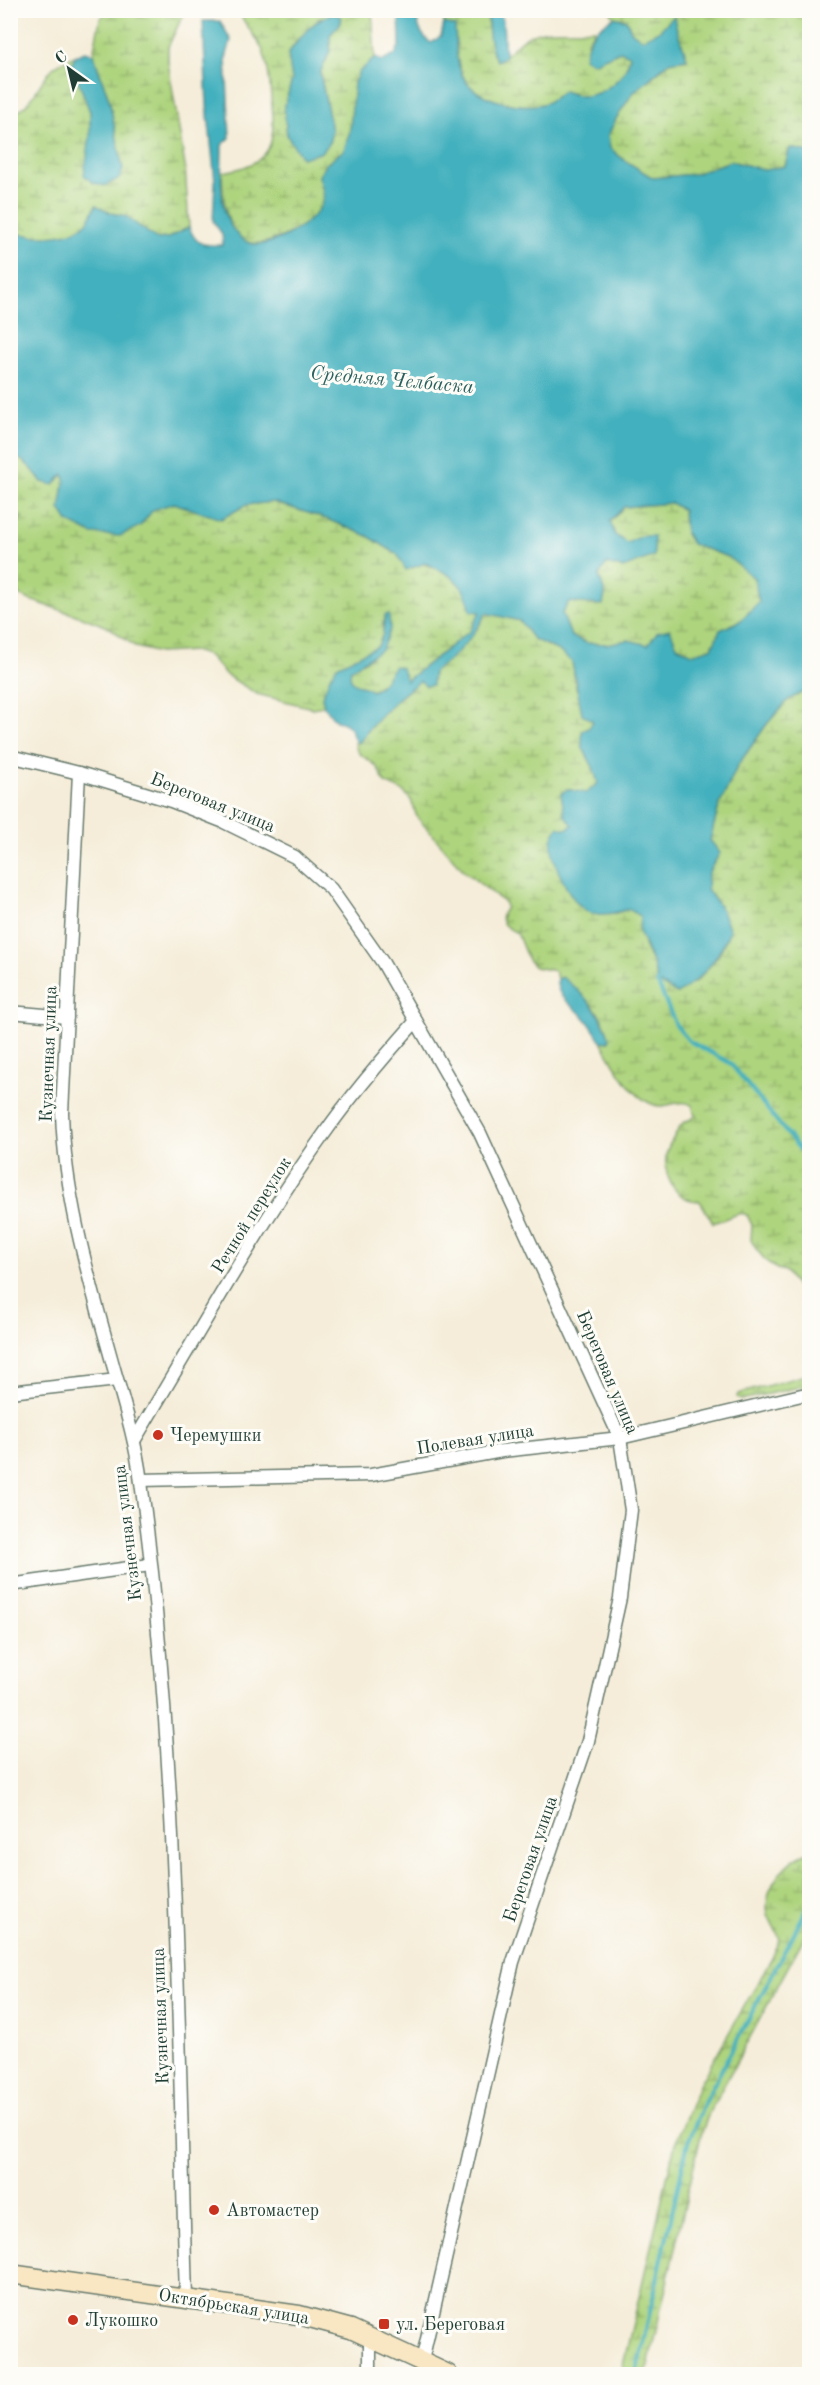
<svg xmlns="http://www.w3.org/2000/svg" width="820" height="2385" font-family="'Old Standard TT',serif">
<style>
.wetland{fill:url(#wetland-marsh);stroke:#668859;stroke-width:1.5;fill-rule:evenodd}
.water{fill:#42b0be;stroke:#307679;stroke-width:1.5;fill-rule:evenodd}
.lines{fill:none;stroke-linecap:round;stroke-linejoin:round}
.stream{stroke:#42b0be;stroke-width:4}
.street-casing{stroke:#6a7b6e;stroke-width:15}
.secondary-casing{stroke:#6a7b6e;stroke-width:21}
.street{stroke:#fff;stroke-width:12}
.secondary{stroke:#f9e7c3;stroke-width:18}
.poi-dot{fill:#c8321e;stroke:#fdfcf7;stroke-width:2}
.labels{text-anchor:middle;stroke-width:6;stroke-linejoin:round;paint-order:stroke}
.street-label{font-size:18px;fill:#1f3d34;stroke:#fdfcf7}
.poi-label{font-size:18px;fill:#1f3d34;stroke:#fdfcf7;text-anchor:start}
.water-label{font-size:20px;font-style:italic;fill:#2a605d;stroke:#fdfcf7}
</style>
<defs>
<pattern id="wetland-marsh" width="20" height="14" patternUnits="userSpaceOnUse" patternTransform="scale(1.5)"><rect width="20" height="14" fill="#aed47e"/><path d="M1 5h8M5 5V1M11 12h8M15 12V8" fill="none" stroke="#8dad68"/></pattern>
</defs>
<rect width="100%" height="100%" fill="#fdfcf7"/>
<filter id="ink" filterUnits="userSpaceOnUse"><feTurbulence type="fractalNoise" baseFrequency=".0167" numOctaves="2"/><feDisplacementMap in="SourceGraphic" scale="12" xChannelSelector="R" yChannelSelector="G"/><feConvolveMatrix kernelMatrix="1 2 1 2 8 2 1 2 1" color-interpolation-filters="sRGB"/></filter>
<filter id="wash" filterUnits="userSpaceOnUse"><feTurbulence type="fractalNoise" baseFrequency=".008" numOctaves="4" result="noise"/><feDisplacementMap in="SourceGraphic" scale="24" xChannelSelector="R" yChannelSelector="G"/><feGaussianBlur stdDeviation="1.35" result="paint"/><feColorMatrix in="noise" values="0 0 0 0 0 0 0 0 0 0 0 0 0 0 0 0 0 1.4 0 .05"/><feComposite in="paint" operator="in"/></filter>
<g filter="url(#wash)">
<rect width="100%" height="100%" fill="#f5edd9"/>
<g class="wetland">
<path d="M 108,11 L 181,11 L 182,17 L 168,47 L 168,62 L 185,166 L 189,227 L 168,238 L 157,239 L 125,216 L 111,213 L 96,206 C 93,211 91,218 87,223 C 73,238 28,240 11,230 L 10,115 C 33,108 38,81 54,67 C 60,62 69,59 75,56 L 73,64 L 90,112 L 90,137 L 123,169 L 109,99 L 93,54 L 100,19 Z"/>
<path d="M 239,11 L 372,11 L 375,58 L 359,72 L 354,83 L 350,131 L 344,150 L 325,165 L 319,176 C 321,185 326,194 322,203 C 318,217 304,225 292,232 C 232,264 224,223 222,172 C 273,165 277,143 271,97 C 270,81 268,65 263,51 C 257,36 244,26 239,11 ZM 320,18 L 342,18 L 339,25 L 330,35 L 330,51 L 320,73 L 332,131 L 328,144 L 287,136 L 284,108 L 292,80 L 288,54 L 296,42 Z"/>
<path d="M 442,11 L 486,11 L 493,55 L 497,60 C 509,55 515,43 526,37 C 548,25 571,32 595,29 L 587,42 L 593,63 L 620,51 L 630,55 C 627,77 604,96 582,96 C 576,96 568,92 563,91 C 557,95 550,102 543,104 C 521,109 479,101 466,81 C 455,65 456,44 455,26 L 444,23 Z"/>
<path d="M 610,11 L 809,11 L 809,152 L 790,148 L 785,166 L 765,170 L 731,161 L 694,174 L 653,178 L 624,160 L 610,148 L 608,136 L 617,117 L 632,94 L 670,62 L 687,59 C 683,44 676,32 674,17 L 659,31 L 642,39 L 632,32 L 626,20 L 614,17 Z"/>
<path d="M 15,456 L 30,466 L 42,482 L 62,474 L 65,479 L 60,509 L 140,526 L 153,509 L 174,503 L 221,519 L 246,505 L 273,502 L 324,518 L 368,536 L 397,554 L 448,573 L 467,593 L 471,610 L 480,612 L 470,631 L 405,681 L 405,675 L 392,670 L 390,677 L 371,691 L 352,683 C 344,662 362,666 371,657 C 379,649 384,638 390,629 L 388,620 L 383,623 L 383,634 L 378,646 L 337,666 L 322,697 L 324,706 L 312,708 L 257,694 L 226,675 L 209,656 L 194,651 L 159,653 L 136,647 L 110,628 L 85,618 L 30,600 L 11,591 L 11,526 L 22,517 L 11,511 L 11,459 Z"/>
<path d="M 671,503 L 683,510 L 685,532 L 692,544 L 728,557 L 754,578 L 759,602 L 740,621 L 720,630 L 712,648 L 692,654 L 677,646 L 648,645 L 628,640 L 607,644 L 587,643 L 571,636 L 562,613 L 569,601 L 603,604 L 605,594 L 599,575 L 606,564 L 642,536 L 627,544 L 615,535 L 610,522 L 624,507 Z"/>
<path d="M 486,613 L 520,621 L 533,639 L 559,651 L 572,662 L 576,688 L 593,721 L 582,746 L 593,767 L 598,783 L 586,794 L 567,789 L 574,825 L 566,829 L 612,914 L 629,909 L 640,916 L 644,946 L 653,964 L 657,982 L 696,982 L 719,955 L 730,930 L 721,909 L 707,889 L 708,873 L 719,853 L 710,840 L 719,806 L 738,765 L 767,724 L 788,700 L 809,689 L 809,1304 L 785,1271 L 777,1269 L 766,1261 L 757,1250 L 751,1240 L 752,1225 L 747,1215 L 741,1213 L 713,1223 L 700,1201 C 672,1202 658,1167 670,1144 C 674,1138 678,1128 683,1123 C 687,1120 692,1120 695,1116 L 692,1105 C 681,1099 671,1106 660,1106 C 634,1104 612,1061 601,1041 L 608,1042 C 609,1014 581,995 562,977 L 557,979 L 555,971 L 535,967 L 528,960 L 517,933 C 505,927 495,921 506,908 L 505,903 L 465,872 L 417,817 L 411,800 L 403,791 L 385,783 C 382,778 380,770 376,766 C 367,757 355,756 355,741 L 360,742 C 376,718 397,699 420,681 L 431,685 L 433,672 L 440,667 L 478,628 Z"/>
<path d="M 809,1374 L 809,1385 L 741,1400 L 737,1397 L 738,1394 Z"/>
<path d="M 809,1852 L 809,1928 L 709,2113 L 701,2135 L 646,2374 L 621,2374 L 675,2144 L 699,2085 L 772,1958 L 780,1940 C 777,1931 771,1923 768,1914 C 762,1889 787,1858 809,1852 Z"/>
</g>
<g class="water">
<path d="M 399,11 L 418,11 C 416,25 420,34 431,43 L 441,36 L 444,23 L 455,26 C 456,44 455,65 465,80 C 479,101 521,109 543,104 C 550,102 557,95 563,91 C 568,92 576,96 582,96 C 603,96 628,77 630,55 L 620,51 L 593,63 L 584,58 C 589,35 594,30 614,17 L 626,20 L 632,32 L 642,39 L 659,31 L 674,16 C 676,32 683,44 687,59 L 669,62 L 632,94 L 617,117 L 608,135 L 610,148 L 624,160 L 653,178 L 694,174 L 731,161 L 765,170 L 785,166 L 790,148 L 809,152 L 809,689 L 788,700 L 767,724 L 738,765 L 719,806 L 710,840 L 720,853 L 708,873 L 707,889 L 721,909 L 730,930 C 717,960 704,977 677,994 L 657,982 L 653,964 L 639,931 L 640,916 L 629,909 C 617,913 604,916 591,913 C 572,907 549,860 552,840 C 553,836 556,831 558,827 L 566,829 L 573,825 L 565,816 L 561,794 L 567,789 L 586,793 L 598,783 L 593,767 L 582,746 L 582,731 L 589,728 L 593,721 L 582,714 L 572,662 L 559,651 L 533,639 L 520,621 L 486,613 C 473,638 457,656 433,672 L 432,685 L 426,686 L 420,681 C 397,698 375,718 359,743 L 355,741 C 351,729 349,723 336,721 L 324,706 L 322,697 L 330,677 L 337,666 L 378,646 L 383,634 L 385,615 L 389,614 L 390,629 L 382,649 L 351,669 C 347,683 356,684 367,688 C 372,690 370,693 376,689 C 385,683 388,674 395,666 L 402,668 L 406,681 L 470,631 L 480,612 L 471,611 C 465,582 451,574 425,563 L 406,570 L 397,554 L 368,536 L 324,518 L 273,502 L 246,505 L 221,519 L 174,503 L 153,510 L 140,526 L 120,536 L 92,534 L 68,522 L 60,509 L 65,479 L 63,474 L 54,485 L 42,482 C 34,471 28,463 15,456 L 11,459 L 11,230 C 28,240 74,238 87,222 C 91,218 93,211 96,205 L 111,213 L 125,216 L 157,239 L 168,238 L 189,227 C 197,247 204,245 223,245 L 222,234 L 213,221 L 215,181 L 207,105 L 203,21 L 220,21 L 231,40 L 226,58 L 230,138 L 222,145 C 222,169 218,201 229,223 C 234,232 243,242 253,244 C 272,248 316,222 322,203 C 326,194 321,185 319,176 L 325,165 L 344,150 L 350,131 L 354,83 L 359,72 L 375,58 L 383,61 L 395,55 L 400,44 ZM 671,503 L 683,510 L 685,532 L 692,544 L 728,557 L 754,578 L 759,602 L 740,621 L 720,630 L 712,648 L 692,654 L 677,646 L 670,629 L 657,632 L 648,645 L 628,640 L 607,644 L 587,643 L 571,636 L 562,613 L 569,602 L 603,605 L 605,594 L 599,575 L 606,564 L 623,568 L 654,556 L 654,536 L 642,536 L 627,543 L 615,535 L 610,521 L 624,507 Z"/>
<path d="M 489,11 L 498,11 L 503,21 L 505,57 L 497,61 C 489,49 487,24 489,11 Z"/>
<path d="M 334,13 L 342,18 L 339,25 L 330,35 L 330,51 L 320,73 L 332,131 L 329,144 L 320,153 L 302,158 L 287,136 L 284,108 L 292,80 L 288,54 C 301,36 313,20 334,13 Z"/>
<path d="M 85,52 L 93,54 L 109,99 L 123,169 L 120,178 L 104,186 L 92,182 L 84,175 L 90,137 L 90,112 L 72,64 L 75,56 Z"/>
<path d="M 562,977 C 583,993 602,1013 610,1039 L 608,1042 L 601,1041 C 596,1034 591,1024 584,1017 C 574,1006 555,997 557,979 Z"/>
</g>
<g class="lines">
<g class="stream">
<path d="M 657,982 L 676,1025 L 689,1041 L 730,1063 L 810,1162"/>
<path d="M 636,2374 L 688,2142 L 706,2099 L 810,1903"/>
</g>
</g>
</g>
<g filter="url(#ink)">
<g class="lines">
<g class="street-casing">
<g id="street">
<path d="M 10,756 L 79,773 L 171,801 L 224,822 L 295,857 L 331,889 L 383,963 L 480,1133 L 620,1438 L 631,1510 L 620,1598 L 604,1670 L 588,1741 L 513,1962 L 422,2361"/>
<path d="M 79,773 L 62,1113 C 65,1200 90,1282 113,1365 C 124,1404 136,1442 141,1482 C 178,1752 178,2026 186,2298"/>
<path d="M 10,1012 L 67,1017"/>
<path d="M 10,1392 L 117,1380"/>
<path d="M 134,1441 C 196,1338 254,1232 324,1134 C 352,1094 384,1057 416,1021"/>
<path d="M 141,1480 L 371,1475 L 502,1451 L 620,1438 L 810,1393"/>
<path d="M 10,1585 L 150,1565"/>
<path d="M 370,2374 L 370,2337"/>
</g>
</g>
<g class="secondary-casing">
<path id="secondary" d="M 10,2274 L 299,2315 L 351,2329 L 448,2374"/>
</g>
<use href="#street" class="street"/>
<use href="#secondary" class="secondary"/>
</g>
</g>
<g class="poi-dot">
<circle cx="158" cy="1435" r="6"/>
<circle cx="214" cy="2210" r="6"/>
<circle cx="73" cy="2320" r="6"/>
<rect x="378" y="2318" width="12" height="12" rx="3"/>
</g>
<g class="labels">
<g class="street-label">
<text transform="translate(213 802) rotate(22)" y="6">Береговая улица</text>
<text transform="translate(48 1054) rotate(-88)" y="6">Кузнечная улица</text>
<text transform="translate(251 1215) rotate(-58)" y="6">Речной переулок</text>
<text transform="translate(608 1372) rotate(67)" y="6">Береговая улица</text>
<text transform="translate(475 1439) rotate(-9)" y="6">Полевая улица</text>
<text transform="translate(127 1533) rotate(-97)" y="6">Кузнечная улица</text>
<text transform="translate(530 1859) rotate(-71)" y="6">Береговая улица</text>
<text transform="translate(160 2016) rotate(-92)" y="6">Кузнечная улица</text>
<text transform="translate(234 2306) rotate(9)" y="6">Октябрьская улица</text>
</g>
<g class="poi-label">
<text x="170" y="1441">Черемушки</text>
<text x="226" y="2216">Автомастер</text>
<text x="85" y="2326">Лукошко</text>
<text x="396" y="2330">ул. Береговая</text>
</g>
<g class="water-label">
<text transform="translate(392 379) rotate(5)" y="7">Средняя Челбаска</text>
</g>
</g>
<rect width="820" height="2385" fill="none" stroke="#fdfcf7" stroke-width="36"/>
<g transform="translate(69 69) rotate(326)" stroke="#fdfcf7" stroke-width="4.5" paint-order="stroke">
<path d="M0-4.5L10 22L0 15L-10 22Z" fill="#1f3d34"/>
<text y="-9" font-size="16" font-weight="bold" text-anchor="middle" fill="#1f3d34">С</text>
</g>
</svg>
